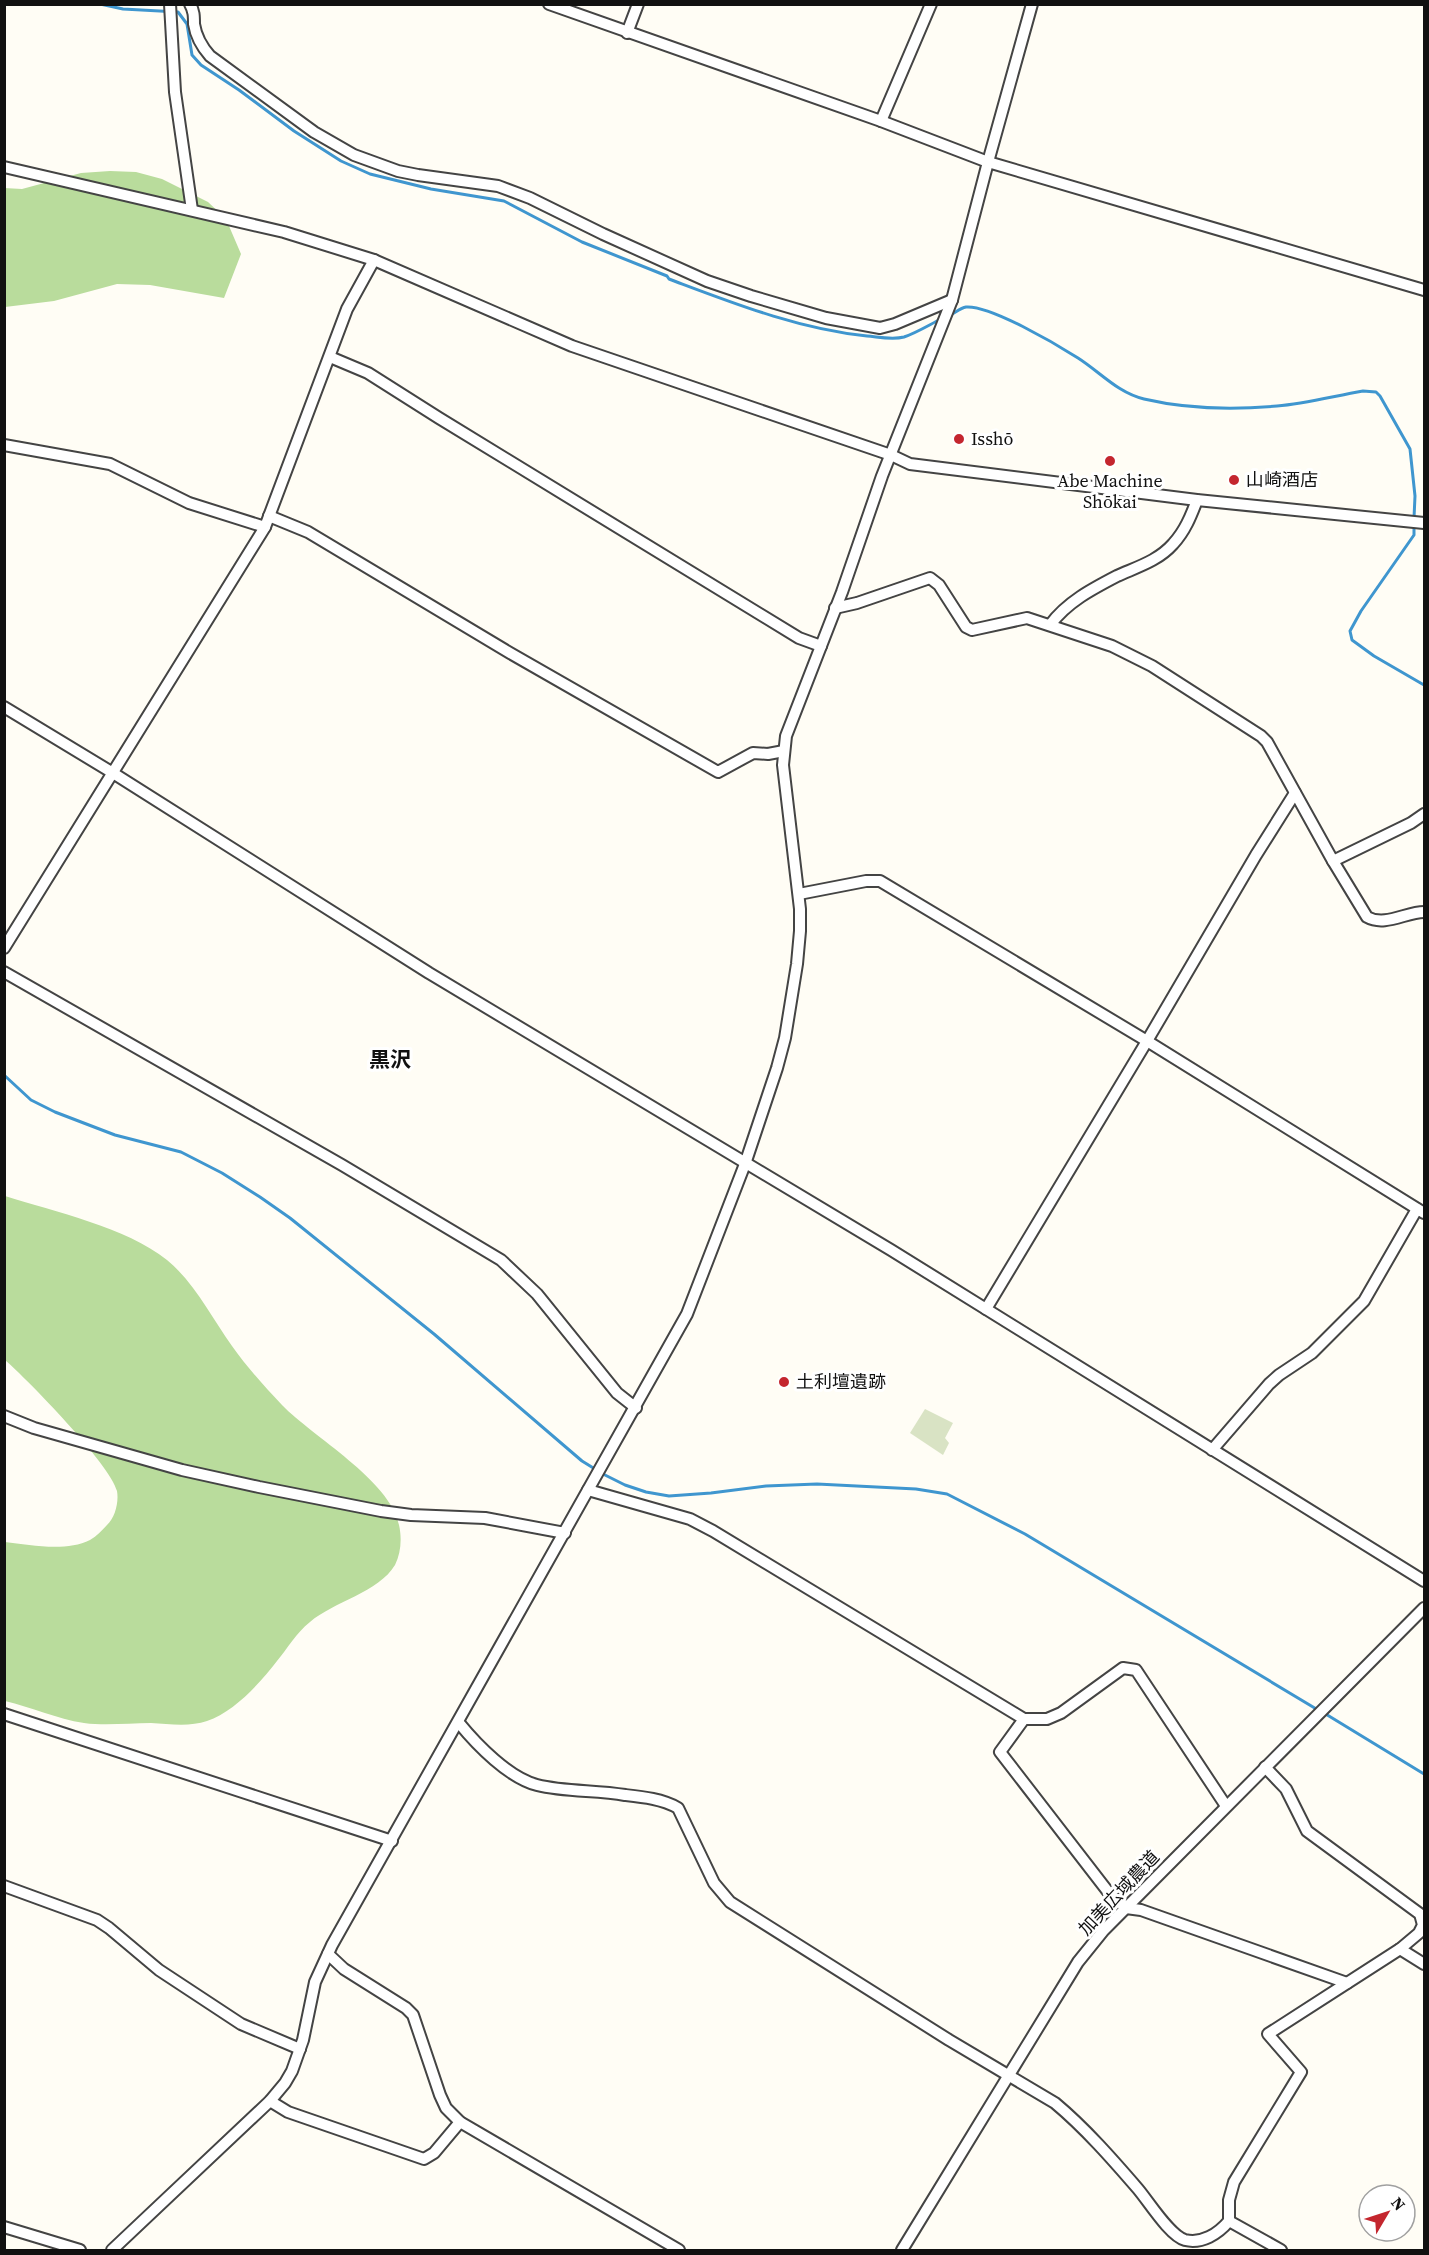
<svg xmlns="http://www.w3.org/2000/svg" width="1429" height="2255" font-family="'Source Serif 4','Noto Sans JP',serif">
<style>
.forest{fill:#b9dc9c}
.cemetery{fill:#d9e3c4}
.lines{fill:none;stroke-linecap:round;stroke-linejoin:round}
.stream{stroke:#3f96cf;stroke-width:3}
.minor-casing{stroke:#444;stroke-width:14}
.minor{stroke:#fff;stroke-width:10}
.poi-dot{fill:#c4262e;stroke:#fff;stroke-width:2}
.labels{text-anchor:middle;stroke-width:6;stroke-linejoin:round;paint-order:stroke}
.poi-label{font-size:18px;fill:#111;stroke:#fff;text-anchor:start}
.street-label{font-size:18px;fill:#111;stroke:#fff}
.quarter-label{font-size:21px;font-weight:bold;fill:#111;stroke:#fff}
</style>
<rect width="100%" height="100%" fill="#fffdf5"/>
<g class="forest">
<path d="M 110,171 L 136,172 L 162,179 L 208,202 L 226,219 L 241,254 L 224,298 L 150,285 L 117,284 L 54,301 L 5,307 L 4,188 L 22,189 L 81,173 Z"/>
<path d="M 5,1196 C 55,1212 126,1227 167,1260 C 194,1282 212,1318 232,1346 C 246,1366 265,1387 282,1405 C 313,1437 390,1480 399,1525 C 402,1538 401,1553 395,1565 C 379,1592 333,1602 310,1622 C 296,1633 288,1648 277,1661 C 260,1683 234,1712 207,1721 C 190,1727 169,1724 151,1723 C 129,1723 106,1726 84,1723 C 57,1719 31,1707 5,1701 L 5,1542 C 31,1545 66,1552 90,1540 C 97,1536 102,1530 107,1525 C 115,1518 119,1502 117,1491 C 111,1465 27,1379 5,1360 Z"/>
</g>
<path class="cemetery" d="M 925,1409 L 953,1423 L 945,1438 L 949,1443 L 943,1455 L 910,1433 Z"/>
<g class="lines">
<g class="stream">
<path d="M 100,4 L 123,9 L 178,12 L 187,24 L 192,55 L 201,65 L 239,90 L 294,131 L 341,161 L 370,174 L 431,189 L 504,201 L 582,242 L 667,276 L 669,279 C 733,303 798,329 867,336 C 879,337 892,340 904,337 C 916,333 929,325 941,319"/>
<path d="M 950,315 C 955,313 960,308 966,307 C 990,305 1056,344 1078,358 C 1100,372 1118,393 1144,399 C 1187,409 1233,410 1277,406 C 1305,404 1334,396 1363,391 L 1376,392 L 1380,396 L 1410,449 L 1415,496 L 1414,518"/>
<path d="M 1414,525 L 1414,535 L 1361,611 L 1350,631 L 1352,640 L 1374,656 L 1424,685"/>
<path d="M 4,1075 L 31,1100 L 55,1112 L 115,1135 L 181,1152 L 222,1173 L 260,1197 L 290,1218 L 434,1334 L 582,1461 L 603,1474 L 625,1485 L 646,1492 L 669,1496 L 711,1493 L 766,1486 L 817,1484 L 916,1489 L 947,1494 L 1025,1534 L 1318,1710"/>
<path d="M 1324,1713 L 1424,1774"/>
</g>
<g class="minor-casing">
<g id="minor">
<path d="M 170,4 L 175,92 L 192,210"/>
<path d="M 190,4 C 194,11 194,16 194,24 C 196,37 202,47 210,56 L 314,132 L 354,155 L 398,171 L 418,175 L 498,186 L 530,198 L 603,234 L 707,281 L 751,296 L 826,318 L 880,328 L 895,324 L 952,300"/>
<path d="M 549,4 L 881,121 L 988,162 L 1424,290"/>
<path d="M 627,33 L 638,4"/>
<path d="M 881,121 L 931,4"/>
<path d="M 4,167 L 284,232 L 374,260 L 572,346 L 891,455 L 910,464 L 1197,500 L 1424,523"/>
<path d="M 330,357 L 368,373 L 439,418 L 799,638 L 821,646"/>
<path d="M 4,445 L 110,464 L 189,503 L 265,527"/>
<path d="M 269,516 L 308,532 L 510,653 L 718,772 L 753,753 L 768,754 L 784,751"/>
<path d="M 835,608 L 857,603 L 930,578 L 939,585 L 966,627 L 972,630 L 1027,618 L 1112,646 L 1152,666 L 1261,736 L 1267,742 L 1333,861 L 1367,917 C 1385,927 1406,912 1424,912"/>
<path d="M 1050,625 C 1067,602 1092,589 1117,576 C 1137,567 1158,561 1173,544 C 1185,531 1191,516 1197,500"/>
<path d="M 4,707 L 113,773 L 429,973 L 891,1250 L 1424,1581"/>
<path d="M 1333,861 L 1411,823 L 1424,814"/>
<path d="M 799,894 L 866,881 L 880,881 L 1147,1041 L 1424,1213"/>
<path d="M 4,948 L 265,527 L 347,309 L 374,260"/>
<path d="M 4,972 L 342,1165 L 501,1260 L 537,1294 L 617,1393 L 636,1408"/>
<path d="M 986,1309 L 1147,1041 L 1256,855 L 1295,793"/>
<path d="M 4,1416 L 34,1428 L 182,1470 L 259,1487 L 381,1511 L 411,1515 L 485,1518 L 565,1533"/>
<path d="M 1212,1450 L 1269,1384 L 1279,1375 L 1312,1353 L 1364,1301 L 1417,1209"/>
<path d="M 588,1490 L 690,1519 L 713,1531 L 1024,1719 L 1047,1719 L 1061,1713 L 1123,1668 L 1136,1670 L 1226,1806"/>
<path d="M 4,1714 L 392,1841"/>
<path d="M 1024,1719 L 1000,1752 L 1109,1893 L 1126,1908 L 1141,1910 L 1347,1983"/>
<path d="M 459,1723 C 477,1745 509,1778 537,1785 C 565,1792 596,1790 625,1795 C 643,1797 662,1799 678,1808 L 714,1883 L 730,1902 L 949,2040 L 1055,2103 C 1085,2128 1113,2160 1138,2189 C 1149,2202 1170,2236 1185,2240 C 1202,2244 1218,2234 1229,2221 L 1229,2200 L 1234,2182 L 1301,2072 L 1268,2034 L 1400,1949 L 1419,1933 L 1423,1925 L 1420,1914 L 1307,1831 L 1286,1789 L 1265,1767"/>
<path d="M 4,1886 L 97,1920 L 109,1928 L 159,1970 L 241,2024 L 300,2049"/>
<path d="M 1400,1949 L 1424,1964"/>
<path d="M 328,1954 L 344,1969 L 406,2008 L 413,2015 L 440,2095 L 446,2108 L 460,2122 L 679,2250"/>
<path d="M 270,2101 L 288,2112 L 424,2159 L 434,2153 L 460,2122"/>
<path d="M 1229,2221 L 1281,2250"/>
<path d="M 4,2227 L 80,2250"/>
<path d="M 112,2250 L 270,2101 L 285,2083 L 292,2071 L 303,2040 L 315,1982 L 332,1945 L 687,1314 L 745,1164 L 777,1068 L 785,1038 L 797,964 L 800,931 L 800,909 L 783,765 L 786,736 L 842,592 L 882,476 L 952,300 L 988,162 L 1032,4"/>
<path d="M 902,2250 L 1078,1962 L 1103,1931 L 1424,1608"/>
</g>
</g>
<use href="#minor" class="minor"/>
</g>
<g class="poi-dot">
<circle cx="959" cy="439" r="6"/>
<circle cx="1110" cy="461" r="6"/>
<circle cx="1234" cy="480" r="6"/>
<circle cx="784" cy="1382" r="6"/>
</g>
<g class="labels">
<g class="poi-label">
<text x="971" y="445">Isshō</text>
<text x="1246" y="486">山崎酒店</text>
<text x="1110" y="487" text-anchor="middle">Abe Machine<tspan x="1110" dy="21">Shōkai</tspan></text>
<text x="796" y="1388">土利壇遺跡</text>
</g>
<g class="street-label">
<text transform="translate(1119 1893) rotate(-47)" y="6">加美広域農道</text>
</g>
<g class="quarter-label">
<text x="390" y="1067">黒沢</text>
</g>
</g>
<rect width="1429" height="2255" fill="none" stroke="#111111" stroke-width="12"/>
<g transform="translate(1387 2213) rotate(51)"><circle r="28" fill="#ffffff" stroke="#a0a0a0" stroke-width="1.5"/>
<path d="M0-4.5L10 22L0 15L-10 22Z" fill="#c4262e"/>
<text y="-9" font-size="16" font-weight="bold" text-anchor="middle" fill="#111111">N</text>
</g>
</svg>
